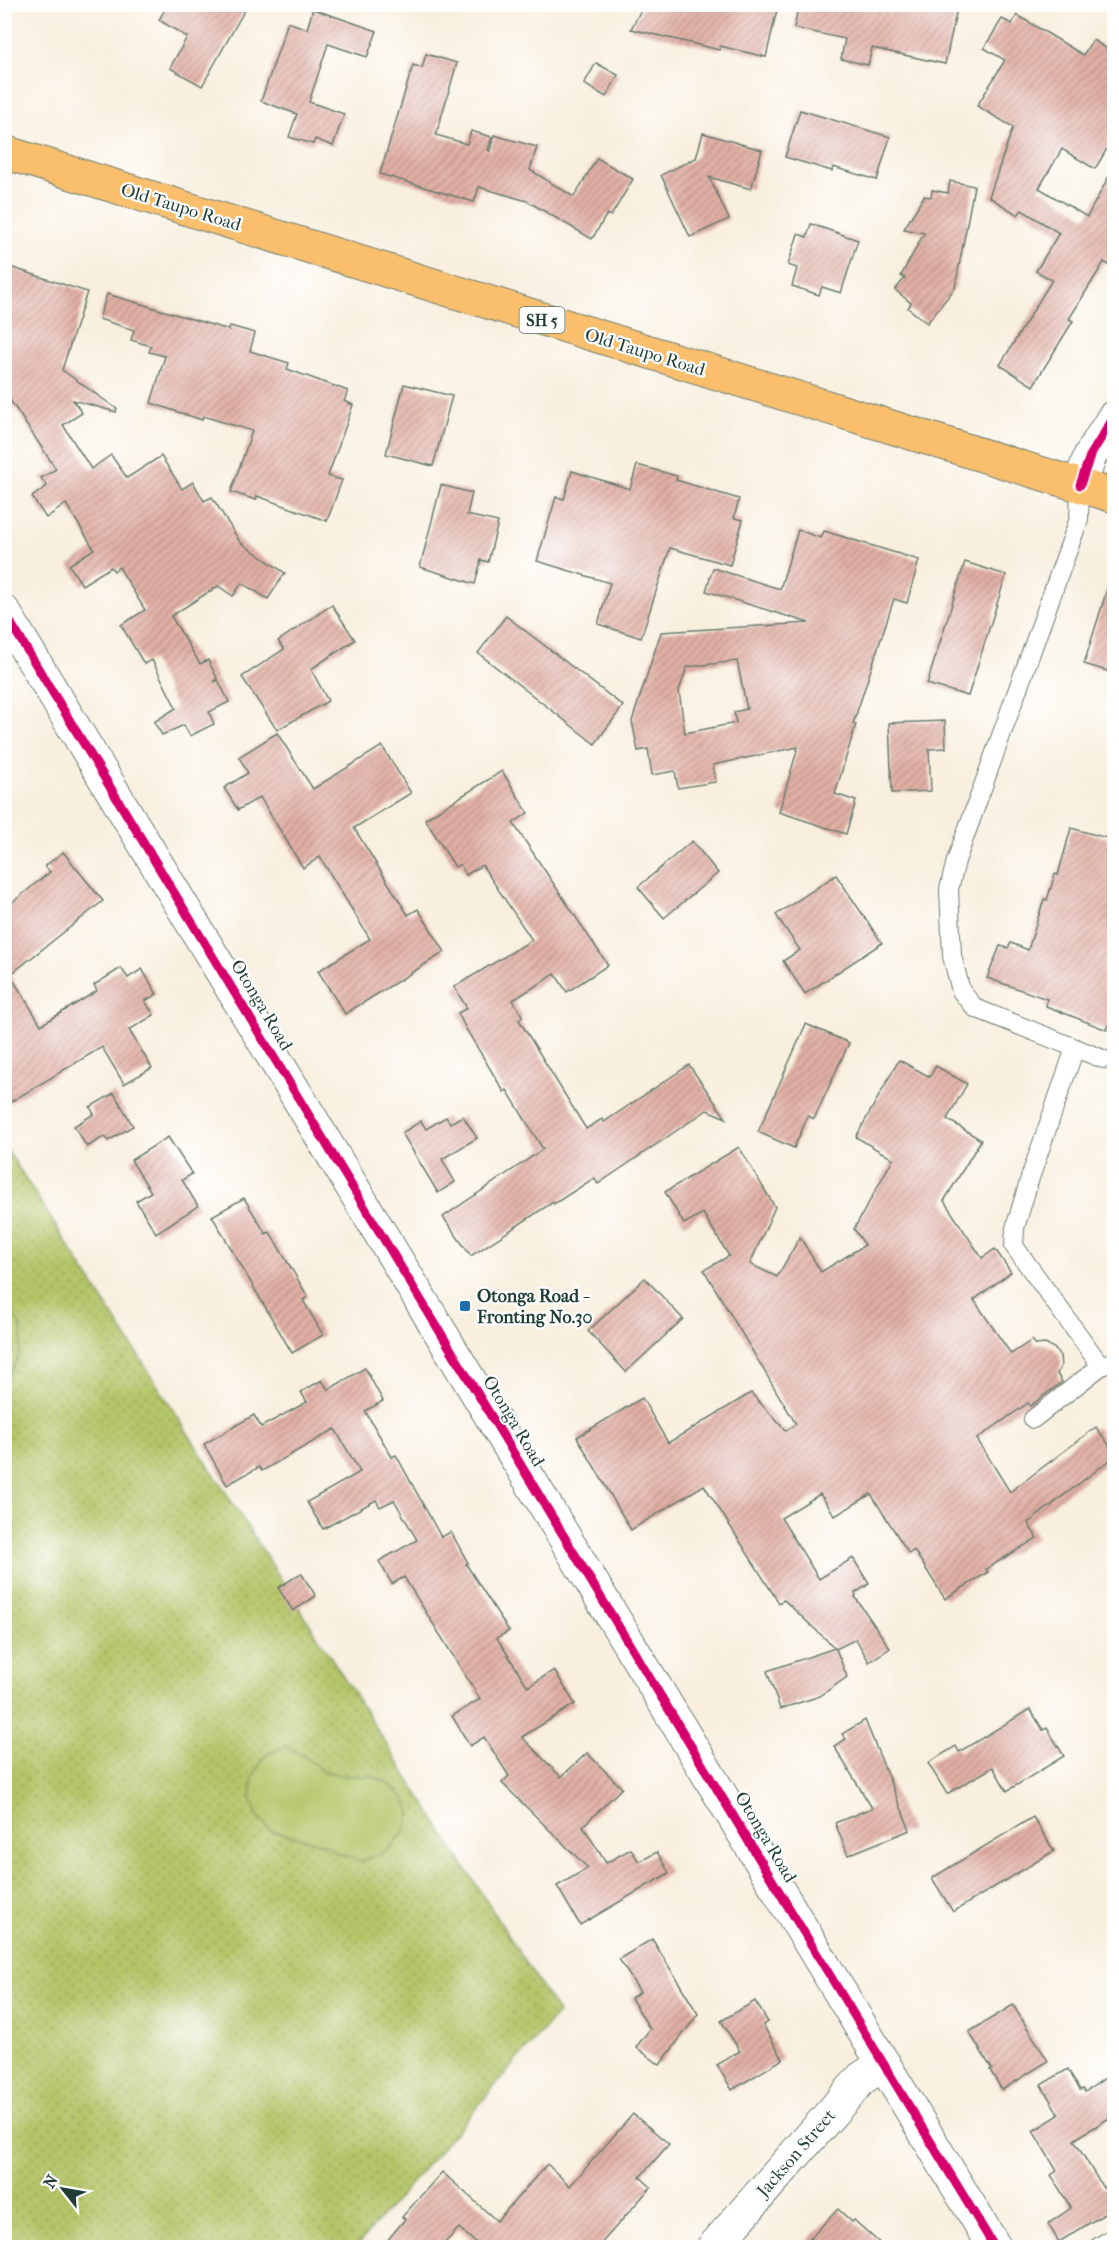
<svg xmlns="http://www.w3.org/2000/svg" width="1119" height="2252" font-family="'IM FELL French Canon',serif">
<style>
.grass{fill:url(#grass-dots);stroke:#6a814e;stroke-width:1.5}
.pitch{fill:#b4c568;stroke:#6a814e;stroke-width:1.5}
.building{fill:url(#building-hatch);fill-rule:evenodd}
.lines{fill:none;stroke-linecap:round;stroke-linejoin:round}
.service-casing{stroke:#6b7b70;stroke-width:20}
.minor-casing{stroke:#6b7b70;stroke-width:35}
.tertiary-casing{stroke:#6b7b70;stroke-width:35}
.trunk-casing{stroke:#6b7b70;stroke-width:35}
.service{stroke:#fff;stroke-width:18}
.minor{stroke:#fff;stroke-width:33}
.tertiary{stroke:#fff;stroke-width:33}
.trunk{stroke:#f9bf6d;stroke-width:33}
.cycleway-casing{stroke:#fff;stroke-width:13}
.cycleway{stroke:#d6006c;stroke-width:9}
.poi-dot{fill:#1f6fb2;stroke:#fff;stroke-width:2}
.labels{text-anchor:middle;stroke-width:4.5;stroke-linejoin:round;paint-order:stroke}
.shield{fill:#fff;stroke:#627771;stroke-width:1.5}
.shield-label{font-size:16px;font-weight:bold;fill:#1f3d34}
.street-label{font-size:18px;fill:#1f3d34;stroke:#fff}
.poi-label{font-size:18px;font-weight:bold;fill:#1f3d34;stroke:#fff;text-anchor:start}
</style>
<defs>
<pattern id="grass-dots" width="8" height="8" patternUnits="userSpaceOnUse" patternTransform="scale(1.5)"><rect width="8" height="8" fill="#b4c568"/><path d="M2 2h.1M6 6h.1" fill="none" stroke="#92a156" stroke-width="1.8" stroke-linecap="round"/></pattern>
<pattern id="building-hatch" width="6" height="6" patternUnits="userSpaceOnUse" patternTransform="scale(1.5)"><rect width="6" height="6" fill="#e2b0a5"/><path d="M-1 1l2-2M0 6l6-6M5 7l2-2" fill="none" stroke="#b79087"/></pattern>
</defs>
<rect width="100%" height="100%" fill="#fff"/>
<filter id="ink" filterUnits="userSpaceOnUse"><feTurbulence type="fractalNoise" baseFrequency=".0167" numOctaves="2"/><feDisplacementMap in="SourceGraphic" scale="12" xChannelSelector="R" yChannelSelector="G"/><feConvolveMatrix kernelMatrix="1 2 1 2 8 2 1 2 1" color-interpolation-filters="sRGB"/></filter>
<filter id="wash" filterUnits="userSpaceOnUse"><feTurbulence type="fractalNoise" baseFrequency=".008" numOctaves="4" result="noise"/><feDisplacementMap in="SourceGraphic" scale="24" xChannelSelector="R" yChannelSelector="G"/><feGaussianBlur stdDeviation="1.35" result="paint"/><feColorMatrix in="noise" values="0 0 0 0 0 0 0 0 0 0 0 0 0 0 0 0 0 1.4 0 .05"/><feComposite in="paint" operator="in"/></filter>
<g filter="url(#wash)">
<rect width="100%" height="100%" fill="#f8efde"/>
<path class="grass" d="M 4,1145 L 558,2013 L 356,2247 L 5,2247 Z"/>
<g class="pitch">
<path d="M 5,1304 C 10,1311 20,1321 21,1329 C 24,1348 16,1365 5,1379 Z"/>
<path d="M 285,1746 L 305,1757 L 323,1771 L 346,1776 L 371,1776 L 387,1783 L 403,1797 L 411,1812 L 404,1832 L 387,1851 L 361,1861 L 337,1853 L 324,1844 L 270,1830 L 257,1815 L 251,1797 L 253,1776 L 266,1755 Z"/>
</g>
<g id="blocks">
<g class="building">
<path d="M 168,4 L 248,4 L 202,86 L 170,68 L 187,37 L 159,20 Z"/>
<path d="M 644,4 L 753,4 L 777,10 L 766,57 L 720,46 L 720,50 L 631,29 Z"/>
<path d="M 799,4 L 958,4 L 945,64 L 872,48 L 868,65 L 841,59 L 845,39 L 794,28 Z"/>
<path d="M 313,9 L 377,31 L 367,57 L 328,44 L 309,102 L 344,114 L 333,146 L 315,139 L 313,144 L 289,137 L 297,114 L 261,101 L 288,22 L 307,29 Z"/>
<path d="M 1017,15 L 1083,55 L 1093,40 L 1114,53 L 1114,137 L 1095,169 L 1062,149 L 1039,188 L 1087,217 L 1114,167 L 1114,268 L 1104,262 L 1069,319 L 1073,321 L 1033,386 L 1000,365 L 1052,280 L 1036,271 L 1059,233 L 1022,210 L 1018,215 L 989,197 L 1013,127 L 977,106 L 1005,60 L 984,48 L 1002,19 L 1012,24 Z"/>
<path d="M 426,54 L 457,63 L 436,135 L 467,144 L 471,131 L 492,137 L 488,150 L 490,151 L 494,135 L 537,147 L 530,170 L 574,197 L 597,158 L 633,179 L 611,216 L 607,214 L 592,239 L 527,201 L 479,187 L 474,202 L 380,174 L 413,65 L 422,68 Z"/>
<path d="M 596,63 L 618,75 L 606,97 L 584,84 Z"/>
<path d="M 800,110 L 890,137 L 877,180 L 833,167 L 832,171 L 785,157 Z"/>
<path d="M 703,133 L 762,150 L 751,189 L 709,177 L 729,219 L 690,237 L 661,175 L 696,158 Z"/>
<path d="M 950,181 L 974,186 L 955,288 L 927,323 L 908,308 L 911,303 L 895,290 L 905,278 L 901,276 L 924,233 L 904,229 L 924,196 L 931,197 L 932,190 L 948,193 Z"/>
<path d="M 811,224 L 858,240 L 841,293 L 822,287 L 819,295 L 792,286 L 797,268 L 788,265 L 798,234 L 807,237 Z"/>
<path d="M 4,265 L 87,292 L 62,370 L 117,409 L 116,412 L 73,400 L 82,413 L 63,425 L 91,469 L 111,455 L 127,478 L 161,456 L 182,489 L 193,482 L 204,501 L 212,497 L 240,542 L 285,573 L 268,599 L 242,583 L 233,596 L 218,586 L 171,616 L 200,664 L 208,660 L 217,678 L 214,682 L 218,680 L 229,702 L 209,712 L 214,724 L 190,736 L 184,725 L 162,735 L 154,722 L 176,708 L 152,660 L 144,664 L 121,625 L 145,610 L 119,567 L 114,571 L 111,567 L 82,585 L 69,565 L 94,549 L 66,504 L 46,518 L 32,497 L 47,486 L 41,478 L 56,469 L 4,391 Z"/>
<path d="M 107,294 L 229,330 L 230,326 L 255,333 L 250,351 L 289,363 L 287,369 L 348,391 L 344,401 L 353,405 L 328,476 L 342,480 L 327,521 L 257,496 L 256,500 L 231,492 L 252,431 L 203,416 L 202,420 L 151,403 L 165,356 L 149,352 L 151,346 L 131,340 L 134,330 L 99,319 Z"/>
<path d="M 404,384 L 452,396 L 433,466 L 386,454 Z"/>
<path d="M 637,465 L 677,476 L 676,480 L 739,499 L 734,518 L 743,520 L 730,565 L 670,548 L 641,638 L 598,624 L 610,583 L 537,561 L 556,497 L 564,499 L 572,471 L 630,489 Z"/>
<path d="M 441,485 L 472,493 L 467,515 L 498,522 L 488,562 L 481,560 L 475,584 L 420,567 Z"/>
<path d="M 798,530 L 821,538 L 824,531 L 919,560 L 907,603 L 894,599 L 853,724 L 856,724 L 835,794 L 856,801 L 846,834 L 779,812 L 798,747 L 713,765 L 716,782 L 678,788 L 675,771 L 652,775 L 648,749 L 638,751 L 632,721 L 661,632 L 809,623 L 706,591 L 713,568 L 780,589 ZM 737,661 L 747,709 L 734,712 L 736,723 L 685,733 L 679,691 L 687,667 Z"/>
<path d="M 965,562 L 1006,575 L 968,696 L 927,684 Z"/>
<path d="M 1109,583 L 1114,583 L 1114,673 L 1084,664 Z"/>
<path d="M 332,605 L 355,640 L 311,669 L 328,701 L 277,730 L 242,677 L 284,649 L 278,641 Z"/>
<path d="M 506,616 L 623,706 L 595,744 L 478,653 Z"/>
<path d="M 945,721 L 946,748 L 929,749 L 931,791 L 892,793 L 889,723 Z"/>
<path d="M 277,733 L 313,789 L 382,746 L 411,793 L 354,828 L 408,915 L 418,909 L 445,952 L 345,1014 L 318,971 L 370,939 L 320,857 L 303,868 L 260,797 L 238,810 L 224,788 L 248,773 L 239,757 Z"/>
<path d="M 502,771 L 528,813 L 513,823 L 608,965 L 567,992 L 555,974 L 513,1000 L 523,1017 L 519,1020 L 586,1129 L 602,1119 L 604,1122 L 689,1065 L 726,1118 L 707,1110 L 598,1184 L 594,1178 L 554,1204 L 553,1202 L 471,1256 L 443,1217 L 543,1149 L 507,1090 L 504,1092 L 466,1029 L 458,1013 L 467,1008 L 454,987 L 532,940 L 482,865 L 466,875 L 460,864 L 455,867 L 425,819 Z"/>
<path d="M 1071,828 L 1114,840 L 1114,1011 L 1107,1030 L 1046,1006 L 1047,999 L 987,978 L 1000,946 L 1008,948 L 1011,943 L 1028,950 L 1044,899 L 1047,900 L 1055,874 L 1058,875 Z"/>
<path d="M 692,841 L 718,873 L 664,918 L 638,887 Z"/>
<path d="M 63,852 L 103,901 L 10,975 L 41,1025 L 97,991 L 94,985 L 121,968 L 128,978 L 142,969 L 157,994 L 145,1001 L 154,1015 L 129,1030 L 152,1068 L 124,1084 L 102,1047 L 4,1106 L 4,909 L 50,872 L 45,866 Z"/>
<path d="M 836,875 L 882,943 L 805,994 L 783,961 L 800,950 L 776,915 Z"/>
<path d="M 806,1024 L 849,1043 L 814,1119 L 808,1116 L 794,1148 L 758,1132 Z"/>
<path d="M 899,1060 L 930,1077 L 936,1066 L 967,1084 L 947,1119 L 981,1140 L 944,1201 L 982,1258 L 995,1249 L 1011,1272 L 974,1300 L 1011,1354 L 1032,1340 L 1036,1345 L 1045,1344 L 1054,1348 L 1060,1356 L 1061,1366 L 1057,1374 L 1062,1382 L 1030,1406 L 1028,1403 L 977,1439 L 1010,1492 L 1096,1427 L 1114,1452 L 1114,1457 L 1028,1523 L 1037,1538 L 986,1569 L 988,1572 L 945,1599 L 914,1550 L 909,1554 L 871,1494 L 835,1516 L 820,1494 L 781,1518 L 819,1579 L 853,1558 L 869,1584 L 855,1593 L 856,1596 L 855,1597 L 890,1648 L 869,1662 L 856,1639 L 836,1649 L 847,1677 L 820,1696 L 780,1709 L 767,1671 L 835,1648 L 784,1600 L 779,1603 L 704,1485 L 631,1530 L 577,1437 L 642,1398 L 668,1443 L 751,1393 L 786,1431 L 796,1424 L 704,1270 L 729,1256 L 703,1213 L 684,1224 L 665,1192 L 739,1147 L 775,1207 L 750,1264 L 777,1277 L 800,1237 L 821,1272 L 865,1245 L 854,1229 L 893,1159 L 856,1137 Z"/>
<path d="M 114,1093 L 133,1126 L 108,1141 L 105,1136 L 87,1147 L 74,1126 L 94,1114 L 90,1107 Z"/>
<path d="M 463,1116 L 477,1138 L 442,1159 L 455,1182 L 438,1193 L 402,1133 L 421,1121 L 426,1129 L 446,1117 L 450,1123 Z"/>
<path d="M 168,1137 L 192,1174 L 182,1180 L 198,1206 L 156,1233 L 136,1201 L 151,1192 L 131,1160 Z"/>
<path d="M 244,1198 L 266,1234 L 270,1232 L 308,1297 L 303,1300 L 323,1335 L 292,1353 L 212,1216 Z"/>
<path d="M 645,1278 L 683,1319 L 626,1372 L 588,1331 Z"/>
<path d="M 365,1368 L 383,1401 L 365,1411 L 392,1457 L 396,1455 L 441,1537 L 451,1532 L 468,1563 L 466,1564 L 509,1631 L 497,1638 L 528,1687 L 554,1670 L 575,1704 L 522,1737 L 561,1777 L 587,1753 L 622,1788 L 583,1826 L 606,1863 L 631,1849 L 639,1862 L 657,1852 L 669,1873 L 580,1925 L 557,1886 L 588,1868 L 502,1783 L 509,1776 L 484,1737 L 470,1746 L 452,1716 L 480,1699 L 404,1577 L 392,1584 L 379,1561 L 417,1540 L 394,1500 L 380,1507 L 376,1500 L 323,1529 L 307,1502 L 360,1472 L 335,1429 L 262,1471 L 259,1467 L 227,1485 L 204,1444 L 254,1415 L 261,1427 L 307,1402 L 301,1392 L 322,1380 L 328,1390 Z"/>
<path d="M 301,1573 L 316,1596 L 293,1611 L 278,1588 Z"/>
<path d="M 1030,1709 L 1043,1730 L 1047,1728 L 1064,1756 L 1007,1791 L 993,1767 L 947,1794 L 928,1763 L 956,1746 L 959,1752 Z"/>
<path d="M 865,1720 L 910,1830 L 848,1855 L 835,1823 L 872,1808 L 834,1746 L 846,1739 L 842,1734 Z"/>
<path d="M 1033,1817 L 1054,1851 L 953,1912 L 932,1878 Z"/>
<path d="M 652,1939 L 698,2014 L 660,2065 L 636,2047 L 650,2029 L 631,1998 L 640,1992 L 619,1959 Z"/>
<path d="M 755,2001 L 768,2022 L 763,2025 L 783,2059 L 732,2090 L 717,2065 L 740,2051 L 721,2021 Z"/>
<path d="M 1013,2005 L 1048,2061 L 1002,2090 L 990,2070 L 992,2069 L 969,2032 Z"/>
<path d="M 1068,2069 L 1080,2090 L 1083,2089 L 1085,2092 L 1114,2072 L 1114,2115 L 1074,2140 L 1103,2188 L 1114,2181 L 1114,2208 L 1059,2242 L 1048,2224 L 1071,2208 L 1051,2175 L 1057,2171 L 1033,2131 L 1059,2115 L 1041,2085 Z"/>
<path d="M 633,2114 L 669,2144 L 640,2177 L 651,2187 L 598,2247 L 473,2247 L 477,2244 L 459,2228 L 441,2247 L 382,2247 L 405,2219 L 402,2217 L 442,2172 L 497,2221 L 547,2164 L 570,2186 Z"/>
<path d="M 838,2209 L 852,2222 L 854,2220 L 884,2247 L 802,2247 Z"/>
</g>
</g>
</g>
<g filter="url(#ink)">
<use href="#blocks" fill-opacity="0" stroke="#6b7b70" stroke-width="1.5"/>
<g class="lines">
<g class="service-casing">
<g id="service">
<path d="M 1080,485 L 1079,519 L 956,861 L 949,889 L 952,956 L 961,991 L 975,1008 L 1103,1059"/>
<path d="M 1075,1048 L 1030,1178 L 1015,1228 L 1014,1246 L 1101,1366 L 1114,1361"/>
<path d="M 1033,1419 L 1101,1366"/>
<path d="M 1097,2248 L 1114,2237"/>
</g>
</g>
<g class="minor-casing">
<g id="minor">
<path d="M 1080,485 L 1090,456 L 1114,417"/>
<path d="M 713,2248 L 862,2078 L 884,2064"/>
</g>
</g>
<g class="tertiary-casing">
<path id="tertiary" d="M 4,612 L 995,2248"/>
</g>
<g class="trunk-casing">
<path id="trunk" d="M 4,152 L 1114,496"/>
</g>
<use href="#service" class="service"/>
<use href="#minor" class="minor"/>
<use href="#tertiary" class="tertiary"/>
<use href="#trunk" class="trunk"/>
<g class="cycleway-casing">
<g id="cycleway">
<path d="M 1080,485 L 1090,456 L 1114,417"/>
<path d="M 4,612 L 995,2248"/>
</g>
</g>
<use href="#cycleway" class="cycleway"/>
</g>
</g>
<rect class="poi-dot" x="459" y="1300" width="12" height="12" rx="3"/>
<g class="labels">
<rect class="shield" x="519.5" y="307" width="45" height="26" rx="4.5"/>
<g class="shield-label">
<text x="542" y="326">SH 5</text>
</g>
<g class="street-label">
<text transform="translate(181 207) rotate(17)" y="6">Old Taupo Road</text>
<text transform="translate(645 352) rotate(17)" y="6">Old Taupo Road</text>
<text transform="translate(262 1005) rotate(59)" y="6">Otonga Road</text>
<text transform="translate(514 1421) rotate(59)" y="6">Otonga Road</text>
<text transform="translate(766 1837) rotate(59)" y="6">Otonga Road</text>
<text transform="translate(796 2153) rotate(-49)" y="6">Jackson Street</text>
</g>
<g class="poi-label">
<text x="477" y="1302">Otonga Road -<tspan x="477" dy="21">Fronting No.30</tspan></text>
</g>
</g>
<rect width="1119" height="2252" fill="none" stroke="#fff" stroke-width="24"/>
<g transform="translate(63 2189) rotate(301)" stroke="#ffffff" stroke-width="4.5" paint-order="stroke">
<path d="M0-4.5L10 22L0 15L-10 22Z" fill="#1f3d34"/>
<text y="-9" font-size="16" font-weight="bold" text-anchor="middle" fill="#1f3d34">N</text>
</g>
</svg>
